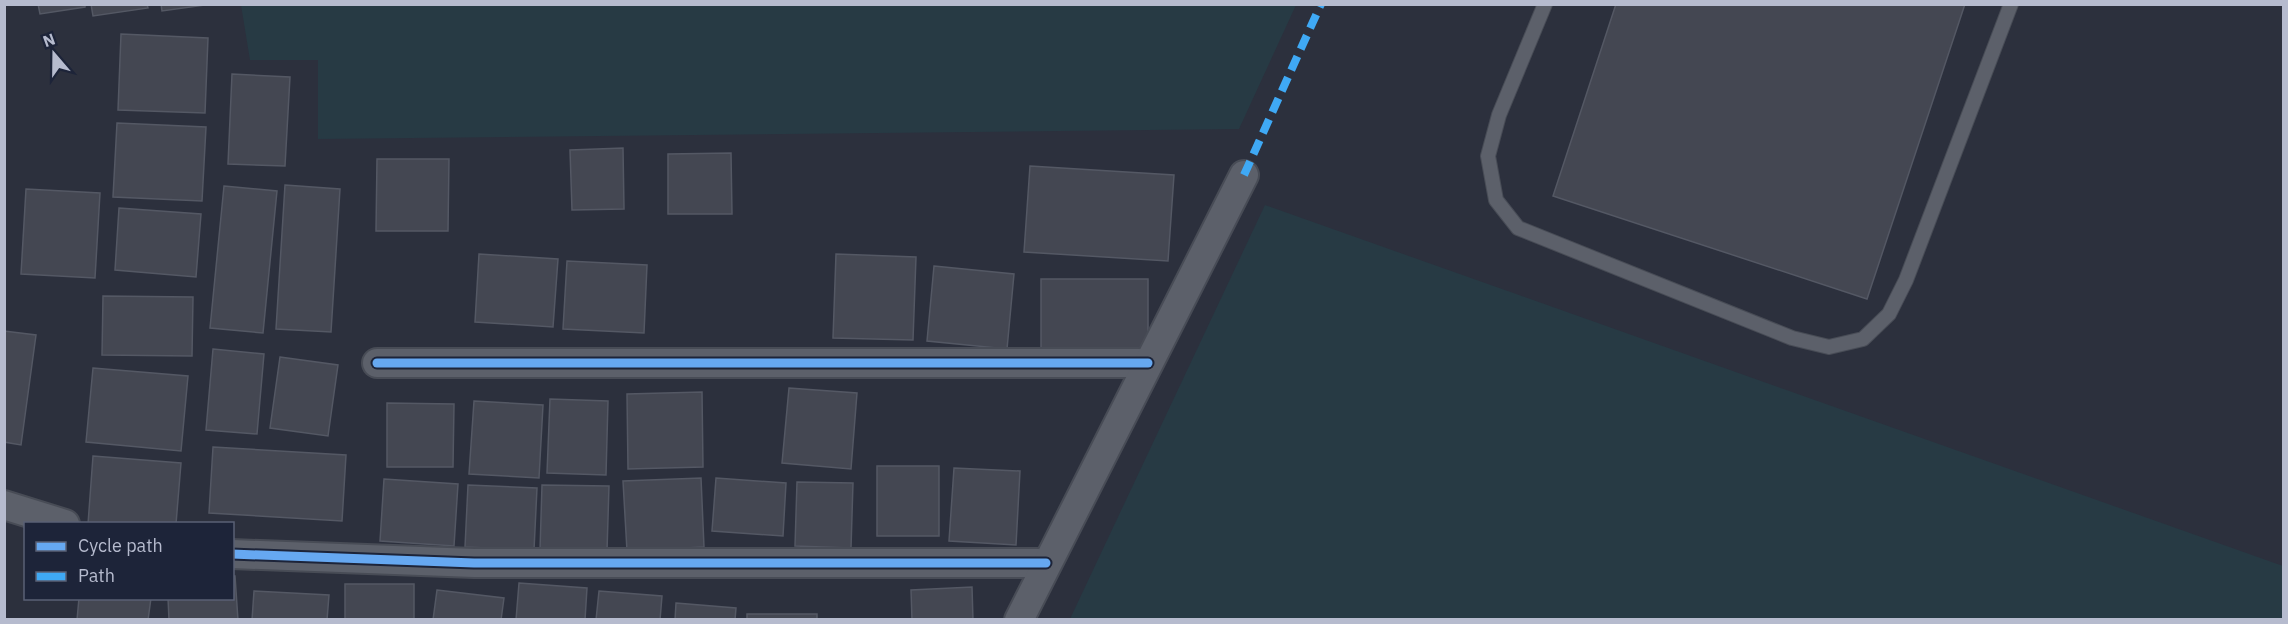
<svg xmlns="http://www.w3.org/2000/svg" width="2288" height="624" font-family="'IBM Plex Sans',sans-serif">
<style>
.green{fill:#273a44}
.building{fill:#444752;stroke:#545864;stroke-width:1.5}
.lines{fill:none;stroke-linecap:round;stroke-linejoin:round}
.lane-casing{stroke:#484c56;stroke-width:16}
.street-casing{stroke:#484c56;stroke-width:32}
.lane{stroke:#5c606a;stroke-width:14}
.street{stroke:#5c606a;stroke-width:28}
.quiet{stroke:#3fa9f5;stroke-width:8;stroke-dasharray:15 8;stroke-linecap:butt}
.cycleway-casing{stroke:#1d2439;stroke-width:13}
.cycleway{stroke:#66a8f1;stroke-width:9}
</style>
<rect width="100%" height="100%" fill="#2c303d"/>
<g class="green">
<path d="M 241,5 L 241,4 L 1296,5 L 1239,129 L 318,139 L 318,60 L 250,60 Z"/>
<path d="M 1265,205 L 2283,566 L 2283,619 L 1070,619 Z"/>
</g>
<g class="building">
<path d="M 38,4 L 85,4 L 85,7 L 40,14 Z"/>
<path d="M 91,4 L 147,4 L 148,8 L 93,16 Z"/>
<path d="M 161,4 L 212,4 L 162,11 Z"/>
<path d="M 1616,4 L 1965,4 L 1867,299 L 1553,196 Z"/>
<path d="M 121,34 L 208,38 L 205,113 L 118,110 Z"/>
<path d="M 232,74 L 290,77 L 285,166 L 228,164 Z"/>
<path d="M 117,123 L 206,127 L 202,201 L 113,197 Z"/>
<path d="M 623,148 L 624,209 L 572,210 L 570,150 Z"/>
<path d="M 731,153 L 732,214 L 668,214 L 668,154 Z"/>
<path d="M 377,159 L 449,159 L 448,231 L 376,231 Z"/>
<path d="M 1030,166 L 1174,175 L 1168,261 L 1024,252 Z"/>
<path d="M 285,185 L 340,189 L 331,332 L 276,329 Z"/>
<path d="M 224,186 L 277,191 L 263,333 L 210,328 Z"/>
<path d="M 26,189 L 100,193 L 95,278 L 21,274 Z"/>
<path d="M 119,208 L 201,214 L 196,277 L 115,270 Z"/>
<path d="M 479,254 L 558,259 L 553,327 L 475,322 Z"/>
<path d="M 836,254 L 916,257 L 913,340 L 833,338 Z"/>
<path d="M 567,261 L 647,265 L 644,333 L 563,329 Z"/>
<path d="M 934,266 L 1014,274 L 1007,349 L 927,341 Z"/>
<path d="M 1041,279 L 1148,279 L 1148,350 L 1041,349 Z"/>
<path d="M 103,296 L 193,297 L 192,356 L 102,355 Z"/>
<path d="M 4,331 L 36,335 L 21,445 L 4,442 Z"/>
<path d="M 213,349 L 264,354 L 257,434 L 206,430 Z"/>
<path d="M 280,357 L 338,365 L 328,436 L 270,428 Z"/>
<path d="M 93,368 L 188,376 L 181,451 L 86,442 Z"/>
<path d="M 789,388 L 857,393 L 851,469 L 782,463 Z"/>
<path d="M 702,392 L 703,467 L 628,469 L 627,394 Z"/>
<path d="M 550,399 L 608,401 L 606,475 L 547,473 Z"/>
<path d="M 474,401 L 543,405 L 539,478 L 469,474 Z"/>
<path d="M 387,403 L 454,404 L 453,467 L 387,467 Z"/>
<path d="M 213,447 L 346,455 L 342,521 L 209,513 Z"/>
<path d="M 93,456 L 181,463 L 176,524 L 88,524 Z"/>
<rect x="877" y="466" width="62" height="70"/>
<path d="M 954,468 L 1020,471 L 1016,545 L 949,541 Z"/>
<path d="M 701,478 L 704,547 L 627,551 L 623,481 Z"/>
<path d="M 716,478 L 786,483 L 783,536 L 712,531 Z"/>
<path d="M 384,479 L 458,484 L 454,546 L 380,541 Z"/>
<path d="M 797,482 L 853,483 L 851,548 L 795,546 Z"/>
<path d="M 468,485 L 537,488 L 534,550 L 465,547 Z"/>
<path d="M 542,485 L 609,486 L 607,551 L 540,550 Z"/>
<path d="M 232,576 L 235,576 L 238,620 L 169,620 L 168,598 L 232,598 Z"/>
<path d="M 519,583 L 587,588 L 585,620 L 516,620 Z"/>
<rect x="345" y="584" width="69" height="36"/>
<path d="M 972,587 L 973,620 L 912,620 L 911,590 Z"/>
<path d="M 437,590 L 504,598 L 501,620 L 433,620 Z"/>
<path d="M 254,591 L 329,595 L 327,620 L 252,620 Z"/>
<path d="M 599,591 L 662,596 L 660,620 L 596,620 Z"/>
<path d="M 79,598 L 151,598 L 148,620 L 77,620 Z"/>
<path d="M 676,603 L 736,608 L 735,620 L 675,620 Z"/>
<rect x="747" y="614" width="70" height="6"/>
</g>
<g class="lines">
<g class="lane-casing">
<path id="lane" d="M 1545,4 L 1499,115 L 1488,156 L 1496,200 L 1518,228 L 1792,338 L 1829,347 L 1863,339 L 1889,314 L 1906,280 L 2011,4"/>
</g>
<g class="street-casing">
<g id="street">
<path d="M 377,363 L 1148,363"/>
<path d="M 4,505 L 65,524"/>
<path d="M 232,554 L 474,563 L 1046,563"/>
<path d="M 1019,620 L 1244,175"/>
</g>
</g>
<use href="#lane" class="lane"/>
<use href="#street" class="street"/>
<path class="quiet" d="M 1244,175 L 1321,4"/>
<g class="cycleway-casing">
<g id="cycleway">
<path d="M 377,363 L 1148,363"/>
<path d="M 232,554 L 474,563 L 1046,563"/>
</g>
</g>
<use href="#cycleway" class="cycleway"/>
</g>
<rect width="2288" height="624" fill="none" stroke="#b6bbce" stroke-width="12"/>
<rect x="24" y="522" width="210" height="78" fill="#1d2439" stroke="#5a6075" stroke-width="1.5"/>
<rect x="36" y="542" width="30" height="9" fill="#66a8f1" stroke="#5a6075" stroke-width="1.5"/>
<text x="78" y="552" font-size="18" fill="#b6bbce">Cycle path</text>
<rect x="36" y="572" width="30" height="9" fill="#3fa9f5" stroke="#5a6075" stroke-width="1.5"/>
<text x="78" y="582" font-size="18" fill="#b6bbce">Path</text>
<g transform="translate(54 54) rotate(340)" stroke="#1d2439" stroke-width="4.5" paint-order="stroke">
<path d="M0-4.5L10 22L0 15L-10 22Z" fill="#b6bbce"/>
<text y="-9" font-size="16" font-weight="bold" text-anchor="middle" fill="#b6bbce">N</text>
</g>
</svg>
